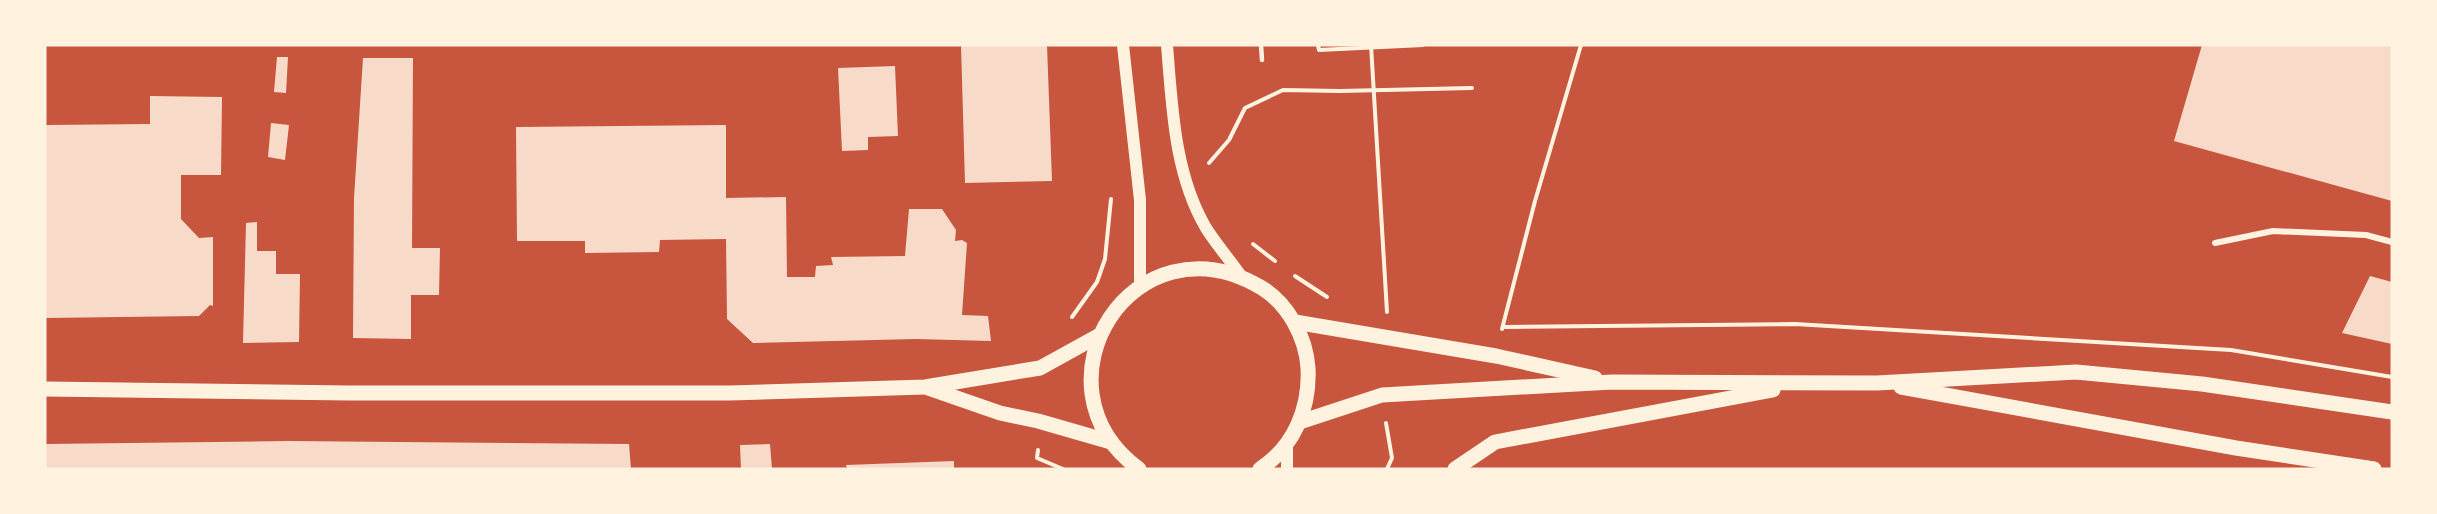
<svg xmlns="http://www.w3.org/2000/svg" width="2437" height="514" font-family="'Roboto Condensed',sans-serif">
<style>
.building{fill:#f7dbc8}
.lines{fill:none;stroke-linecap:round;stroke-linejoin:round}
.path{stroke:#fff3e0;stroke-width:4}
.service{stroke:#fff3e0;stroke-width:4.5}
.minor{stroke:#fff3e0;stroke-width:6}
.secondary{stroke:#fff3e0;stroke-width:12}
.primary{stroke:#fff3e0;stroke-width:15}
</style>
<rect width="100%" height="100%" fill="#c8553d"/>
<g class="building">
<path d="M 961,45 L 1047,45 L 1052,181 L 965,183 Z"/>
<path d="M 2202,45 L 2392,45 L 2392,201 L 2174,141 Z"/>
<path d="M 277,57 L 288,57 L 286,93 L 274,92 Z"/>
<path d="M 363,58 L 413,58 L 412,248 L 440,248 L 439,295 L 411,295 L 411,339 L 353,338 L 354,198 Z"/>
<path d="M 895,66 L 898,136 L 868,137 L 868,150 L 842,151 L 838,68 Z"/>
<path d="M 150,96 L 222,97 L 221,175 L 181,175 L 181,219 L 199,238 L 213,237 L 213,306 L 210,305 L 199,316 L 45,318 L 45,125 L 150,124 Z"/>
<path d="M 271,123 L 289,125 L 285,160 L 268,157 Z"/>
<path d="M 726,125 L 726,198 L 786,197 L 787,277 L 815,277 L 816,266 L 833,265 L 831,257 L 905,256 L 909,209 L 942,209 L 956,230 L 955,241 L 962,240 L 967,243 L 962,315 L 988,316 L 991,341 L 916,339 L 753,343 L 727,319 L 726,239 L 660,240 L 659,252 L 585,253 L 585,241 L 517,241 L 516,127 Z"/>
<path d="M 257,222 L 257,251 L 276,251 L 276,274 L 300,274 L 299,342 L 243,343 L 246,223 Z"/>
<path d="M 2370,276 L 2392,282 L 2392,344 L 2342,333 Z"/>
<path d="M 288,441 L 629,444 L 631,469 L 45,469 L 45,444 Z"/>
<path d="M 770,444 L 772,469 L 741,469 L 740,445 Z"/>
<path d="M 954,461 L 954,469 L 847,469 L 846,465 Z"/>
</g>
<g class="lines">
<g class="path">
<path d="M 1318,45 L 1319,50 L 1423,45"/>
<path d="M 1371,45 L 1387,312"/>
<path d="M 1209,163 L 1229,140 L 1245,108 L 1283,90 L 1340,91 L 1472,88"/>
<path d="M 1253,244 L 1275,261"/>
<path d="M 1295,276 L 1327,297"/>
<path d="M 1072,317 L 1097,282 L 1105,259 L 1111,199"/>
<path d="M 1505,327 L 1795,324 L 2231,350 L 2392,377"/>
<path d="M 1502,329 L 1535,201 L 1581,45"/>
<path d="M 1386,423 L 1392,458 L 1387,469"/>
<path d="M 1038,450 L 1037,458 L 1063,469"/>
</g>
<path class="service" d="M 1261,45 L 1262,60"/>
<path class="minor" d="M 2215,243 L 2273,231 L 2366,235 L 2392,242"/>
<g class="secondary">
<path d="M 1123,45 L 1140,200 L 1140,286"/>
<path d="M 1167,45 C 1172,105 1174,174 1206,228 C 1216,244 1230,260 1241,276"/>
<path d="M 1287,445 L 1287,469"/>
</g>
<g class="primary">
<path d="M 1295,322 L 1496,356 L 1595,378"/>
<path d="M 1901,387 L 2236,448 L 2374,469"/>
<path d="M 928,388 L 1000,413 L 1038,421 L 1111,442"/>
<path d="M 45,389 L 349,393 L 730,393 L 925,387 L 1040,368 L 1098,336"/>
<path d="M 1300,422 L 1382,395 L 1612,382 L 1877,383 L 2076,372 L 2202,384 L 2392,412"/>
<path d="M 1139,469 C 1025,385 1134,211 1262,288 C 1288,304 1306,337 1308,368 C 1310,407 1295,446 1260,469"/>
<path d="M 1455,469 L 1495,442 L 1773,390"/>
</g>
</g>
<rect width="2437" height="514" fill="none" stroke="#fff3e0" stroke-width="93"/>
</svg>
